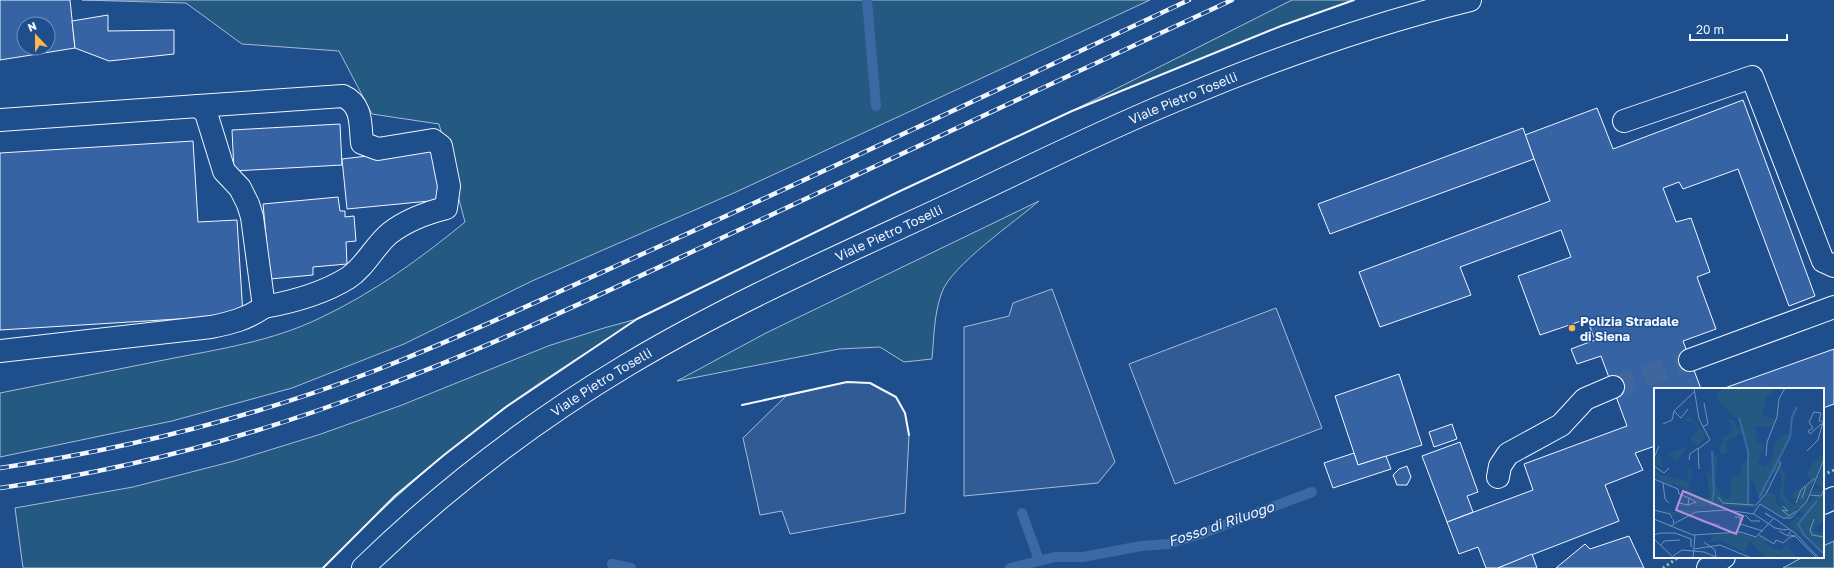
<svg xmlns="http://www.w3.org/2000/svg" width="1834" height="568" font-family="'Golos Text',sans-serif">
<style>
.green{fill:#245a82;stroke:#a8bbd7}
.parking{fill:#305b95;stroke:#a8bbd7}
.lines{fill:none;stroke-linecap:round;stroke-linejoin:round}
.stream{stroke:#3b69a3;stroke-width:10}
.building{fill:#3563a3;stroke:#f2f6ff;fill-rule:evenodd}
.minor-tunnel{stroke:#3f679d;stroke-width:22;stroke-dasharray:22 11;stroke-linecap:butt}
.minor-casing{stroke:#f2f6ff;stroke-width:24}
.major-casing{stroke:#f2f6ff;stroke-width:24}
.minor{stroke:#1f4e8c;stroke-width:22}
.major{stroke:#1f4e8c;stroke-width:22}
.rail-casing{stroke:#f2f6ff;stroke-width:4.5}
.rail{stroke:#1f4e8c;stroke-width:3;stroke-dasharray:9;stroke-linecap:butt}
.hedge{stroke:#97c8a6;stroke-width:3;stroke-dasharray:2 3;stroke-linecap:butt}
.wall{stroke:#f2f6ff;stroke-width:2}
.poi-dot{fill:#ffb74d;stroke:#1f4e8c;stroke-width:1.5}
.labels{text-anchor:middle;stroke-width:3;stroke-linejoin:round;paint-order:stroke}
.street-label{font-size:13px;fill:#f2f6ff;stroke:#1f4e8c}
.poi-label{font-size:13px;font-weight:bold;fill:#f2f6ff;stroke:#1f4e8c;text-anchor:start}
.water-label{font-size:14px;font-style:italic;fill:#f2f6ff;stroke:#1f4e8c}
.inset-river{fill:none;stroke:#3b69a3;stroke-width:2}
.inset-road{fill:none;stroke:#7391ba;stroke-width:1}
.view{fill:#b691df;fill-opacity:0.15;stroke:#b691df;stroke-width:2}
.inset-edge{fill:none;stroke:#f2f6ff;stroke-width:2}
</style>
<rect width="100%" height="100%" fill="#1f4e8c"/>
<g class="green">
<path d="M 82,0 L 1150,0 L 736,192 L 532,281 L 404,344 L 292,388 L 172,421 L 0,457 L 0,393 C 56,382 113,370 169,359 C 220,349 273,341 320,318 C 373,293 420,259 465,222 L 439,124 L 372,114 L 339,51 L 242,44 L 186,3 Z"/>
<path d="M 1292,0 L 1354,0 L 1281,26 L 1072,111 Z"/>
<path d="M 1039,201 C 1016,221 951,266 942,292 C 934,313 934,337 932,359 L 904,362 L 880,347 L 839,349 L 677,381 L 766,333 Z"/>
<path d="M 637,319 C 593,349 548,376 505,407 C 440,456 380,509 323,568 L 23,568 L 15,508 L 133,487 L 234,461 L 318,435 L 402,405 L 548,346 L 604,328 Z"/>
<path d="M 1834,541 L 1834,568 L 1783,568 L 1803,557 L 1823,557 L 1823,546 Z"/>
</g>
<g class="parking">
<path d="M 1052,289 L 1115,462 L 1098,483 L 964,496 L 964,327 L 1009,316 L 1013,303 Z"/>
<path d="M 1276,308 L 1322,428 L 1175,484 L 1129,364 Z"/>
<path d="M 847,382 L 870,383 L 896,397 L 905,413 L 909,435 L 905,513 L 790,534 L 782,511 L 760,515 L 743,438 L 786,396 Z"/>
</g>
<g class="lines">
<g class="stream">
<path d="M 867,0 L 876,106"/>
<path d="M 1022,513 L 1039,560"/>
<path d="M 612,564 L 631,568"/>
<path d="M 1010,568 L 1055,557 L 1083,557 L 1141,546 L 1168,544 L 1201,534 L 1312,492"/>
</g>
</g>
<g class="building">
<path d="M 0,0 L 70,0 L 75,48 L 0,60 ZM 24,24 L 48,24 L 48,48 L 24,48 Z"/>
<path d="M 108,15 L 108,31 L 174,30 L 174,54 L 109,61 L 75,48 L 72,21 Z"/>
<path d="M 1743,100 L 1815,296 L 1789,306 L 1738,169 L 1683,189 L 1679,182 L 1663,188 L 1676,222 L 1691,218 L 1710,272 L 1697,277 L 1716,329 L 1683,341 L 1701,389 L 1655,389 L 1655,446 L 1635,453 L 1643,470 L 1605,485 L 1619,521 L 1498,568 L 1486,568 L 1478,547 L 1459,554 L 1447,522 L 1533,490 L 1524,464 L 1627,426 L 1601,356 L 1577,364 L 1571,349 L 1595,340 L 1587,319 L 1540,335 L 1518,276 L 1571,257 L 1561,230 L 1460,267 L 1471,295 L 1380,327 L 1359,272 L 1550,201 L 1525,135 L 1597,108 L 1613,149 Z"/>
<path d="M 340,124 L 342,165 L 234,171 L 232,130 Z"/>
<path d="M 1523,128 L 1534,159 L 1330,234 L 1318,204 Z"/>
<path d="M 193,141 L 198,222 L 237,220 L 243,315 L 0,330 L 0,153 Z"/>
<path d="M 435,148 L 440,200 L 347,209 L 342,159 Z"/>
<path d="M 338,197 L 340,211 L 345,211 L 345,217 L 354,216 L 356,241 L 346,242 L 347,264 L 313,267 L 313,275 L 270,279 L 263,204 Z"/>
<path d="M 1834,349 L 1834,404 L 1823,408 L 1823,389 L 1722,389 Z"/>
<path d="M 1399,374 L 1422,445 L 1358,465 L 1335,396 Z"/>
<path d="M 1452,424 L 1457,439 L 1434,447 L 1429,432 Z"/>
<path d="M 1460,442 L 1478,492 L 1467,496 L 1473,512 L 1447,522 L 1422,456 Z"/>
<path d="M 1354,453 L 1358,465 L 1386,456 L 1391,469 L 1333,488 L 1324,463 Z"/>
<path d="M 1407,466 L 1411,477 L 1407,485 L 1397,485 L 1393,475 L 1399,469 Z"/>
<path d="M 1629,536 L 1644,568 L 1556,568 L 1585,544 L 1590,549 Z"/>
<path d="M 1532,554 L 1537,568 L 1498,568 Z"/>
</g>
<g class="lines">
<path class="minor-tunnel" d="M 1613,387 L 1690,360"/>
<g class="minor-casing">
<g id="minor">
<path d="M 198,106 L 343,96 C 363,105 360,125 362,143 L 378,149 L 433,140 L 441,146 L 449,186 L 446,208 C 426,213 407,220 390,233 C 375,245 365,267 348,278 C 324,293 292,302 264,307"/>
<path d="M 0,120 L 198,106 L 206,113 L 224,171 L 240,188 L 248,204 L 252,217 L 264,307 C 247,319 231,323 211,327 L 0,351"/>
<path d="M 1624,121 L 1752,77 L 1823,261 L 1834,266"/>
<path d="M 1690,360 L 1834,307"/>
<path d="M 1498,477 L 1500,466 L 1508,454 L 1561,425 L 1585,399 L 1613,387"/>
<path d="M 1823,503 L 1834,498"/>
<path d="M 1708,568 L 1724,557"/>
</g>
</g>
<g class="major-casing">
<g id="major">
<path id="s1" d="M 363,568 C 442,491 532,422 627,365 C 734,301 853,250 966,197 C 1038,163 1110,127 1184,97 C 1277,58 1372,24 1470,0"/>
</g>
</g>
<use href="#minor" class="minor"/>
<use href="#major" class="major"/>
<g class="rail-casing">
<g id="rail">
<path d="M 0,468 C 127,449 254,417 374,371 C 474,332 571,286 669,242 C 843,163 1016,81 1189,0"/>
<path d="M 0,488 C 127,470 254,436 374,390 C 499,344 620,285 741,229 C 905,152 1068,76 1232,0"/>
</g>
</g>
<use href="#rail" class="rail"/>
<g class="hedge">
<path d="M 1823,475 L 1834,470"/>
<path d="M 1663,568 L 1679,557"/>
</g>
<g class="wall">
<path d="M 742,405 L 847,382 L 870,383 L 896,397 L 905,413 L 909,435"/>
<path d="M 323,568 L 395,496 L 444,455 L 506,407 L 637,319 L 898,192 L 1072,111 L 1281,26 L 1354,0"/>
</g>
</g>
<circle class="poi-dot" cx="1572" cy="328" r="4"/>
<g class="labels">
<g class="street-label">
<text dy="5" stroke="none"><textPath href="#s1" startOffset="951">Viale Pietro Toselli</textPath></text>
<text dy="5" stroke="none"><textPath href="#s1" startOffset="627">Viale Pietro Toselli</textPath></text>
<text dy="5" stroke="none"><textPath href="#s1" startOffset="303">Viale Pietro Toselli</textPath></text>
</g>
<g class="poi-label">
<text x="1580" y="326">Polizia Stradale<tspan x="1580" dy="15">di Siena</tspan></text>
</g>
<g class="water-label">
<text transform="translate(1221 524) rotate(-19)" y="5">Fosso di Riluogo</text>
</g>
</g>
<g transform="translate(1654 388)">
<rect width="170" height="170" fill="#1f4e8c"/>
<path d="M 71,0 L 122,0 L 116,8 L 112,8 L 109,26 L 111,29 L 122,31 L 117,38 L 101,39 L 103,53 L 111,58 L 104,75 L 109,79 L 115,75 L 119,70 L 120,58 L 125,50 L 133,46 L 137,47 L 123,75 L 131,84 L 130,107 L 139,117 L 144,115 L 143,111 L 138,111 L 139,105 L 157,92 L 153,86 L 159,73 L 162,74 L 166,66 L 170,69 L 150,116 L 141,122 L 136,130 L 129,129 L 107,115 L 102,116 L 109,113 L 114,105 L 123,107 L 121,114 L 125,118 L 132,118 L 125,110 L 128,88 L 123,81 L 121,86 L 117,85 L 110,100 L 114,102 L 106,113 L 100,94 L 97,92 L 96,114 L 101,119 L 23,118 L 24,116 L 40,117 L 42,113 L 28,98 L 18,95 L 17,98 L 0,89 L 0,71 L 5,65 L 9,78 L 8,80 L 4,77 L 1,81 L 6,87 L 35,94 L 33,84 L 36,79 L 39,87 L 34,100 L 42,107 L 55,111 L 53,84 L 58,86 L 59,62 L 64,72 L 61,96 L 70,111 L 75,111 L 78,88 L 86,88 L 88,75 L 95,73 L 95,61 L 90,47 L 87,45 L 73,53 L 73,65 L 68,67 L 64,59 L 69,54 L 68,50 L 78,44 L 77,35 L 73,31 L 81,32 L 83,41 L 86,42 L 87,39 L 85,32 L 64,13 L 63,4 ZM 32,28 L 37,29 L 51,45 L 49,47 L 51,50 L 43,58 L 36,51 L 45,41 L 37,34 L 31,32 ZM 31,59 L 33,60 L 24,71 L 25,75 L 13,66 ZM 170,74 L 170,132 L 159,142 L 166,146 L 170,144 L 170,166 L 135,136 L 142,131 L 140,127 L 145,130 L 149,126 L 144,122 L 154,113 L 157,114 L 156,110 L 159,110 L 160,100 L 168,103 L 167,99 L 162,96 ZM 23,120 L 31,122 L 46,122 L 25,130 L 25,126 L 20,128 L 17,125 L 6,122 L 22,124 ZM 124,132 L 141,142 L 170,170 L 143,145 ZM 89,145 L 101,150 L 106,148 L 112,152 L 111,155 L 126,163 L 138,150 L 133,158 L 144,170 L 130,170 L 122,167 L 121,170 L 111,169 L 96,153 L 90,164 L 66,152 L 55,155 L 60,147 Z" fill="#245a82"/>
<path class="inset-river" d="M 85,30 L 94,63 L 94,116M 105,110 L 136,49 L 138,29 L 143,19M 163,113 L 144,136 L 150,147 L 170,166M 57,118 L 60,104 L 58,63M 42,130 L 50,134 L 66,137"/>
<path class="inset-road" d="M 40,0 L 45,31 L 56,52 L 44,61 L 45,81M 20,23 L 27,30 L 34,21M 168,33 L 165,33 L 167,25 L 160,24 L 155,34 L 159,40 L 154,43 L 156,46 L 167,36 L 170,38M 9,36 L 18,32 L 20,23 L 40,4M 49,39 L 54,36 L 50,15M 153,63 L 164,52 L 170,30M 112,68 L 113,54 L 123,29 L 125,11 L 131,0M 0,70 L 5,58M 35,72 L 36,66 L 44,60M 0,78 L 10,85 L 15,80M 0,91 L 24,101 L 25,106 L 35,110 L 34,117 L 25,115M 9,95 L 11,111 L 15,115M 156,107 L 167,108 L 170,101M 64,109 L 69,115 L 100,117M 148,110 L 152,98 L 161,90M 142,115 L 147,102 L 151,98M 34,117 L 42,114 L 35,110M 101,118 L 112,106 L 127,75 L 125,74M 129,118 L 134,123 L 128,122 L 135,128 L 142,123M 0,122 L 16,126 L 18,130M 99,126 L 106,116 L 129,130 L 137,130 L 153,113 L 170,71M 91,127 L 97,133 L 106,133M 115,128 L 111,125 L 119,130M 81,129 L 86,129 L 86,136 L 109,143M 0,131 L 17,138 L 20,136 L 19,131M 160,131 L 156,142 L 158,147 L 170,149M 21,135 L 42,124 L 73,122 L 100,126 L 121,140 L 131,142M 17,138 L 39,147M 130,142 L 135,141 L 141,145 L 165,170M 125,143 L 134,148 L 137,142M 0,147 L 6,145 L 21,145 L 37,151 L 37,159M 39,147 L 87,144 L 102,149 L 120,130 L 135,141M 105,147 L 120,156 L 122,152 L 129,155 L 136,149 L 142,148M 136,147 L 141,148 L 163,170M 0,151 L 20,170M 50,154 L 61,162 L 62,169M 7,157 L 10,153 L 26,152M 40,161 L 66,157 L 97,170M 19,168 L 28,162 L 50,164 L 64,170M 39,170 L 41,147"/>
<path class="view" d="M 29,103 L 89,128 L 82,146 L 22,122 Z"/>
<rect width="170" height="170" class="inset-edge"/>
</g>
<g transform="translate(36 36) rotate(338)"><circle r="19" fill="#1f4e8c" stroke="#7391ba"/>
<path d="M0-3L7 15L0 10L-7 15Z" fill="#ffb74d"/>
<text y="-6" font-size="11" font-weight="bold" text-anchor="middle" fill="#f2f6ff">N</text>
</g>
<path d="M1690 34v6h97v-6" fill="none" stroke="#f2f6ff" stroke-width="2"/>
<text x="1696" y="34" font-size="12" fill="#f2f6ff" stroke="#1f4e8c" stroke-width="3" paint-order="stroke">20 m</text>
</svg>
